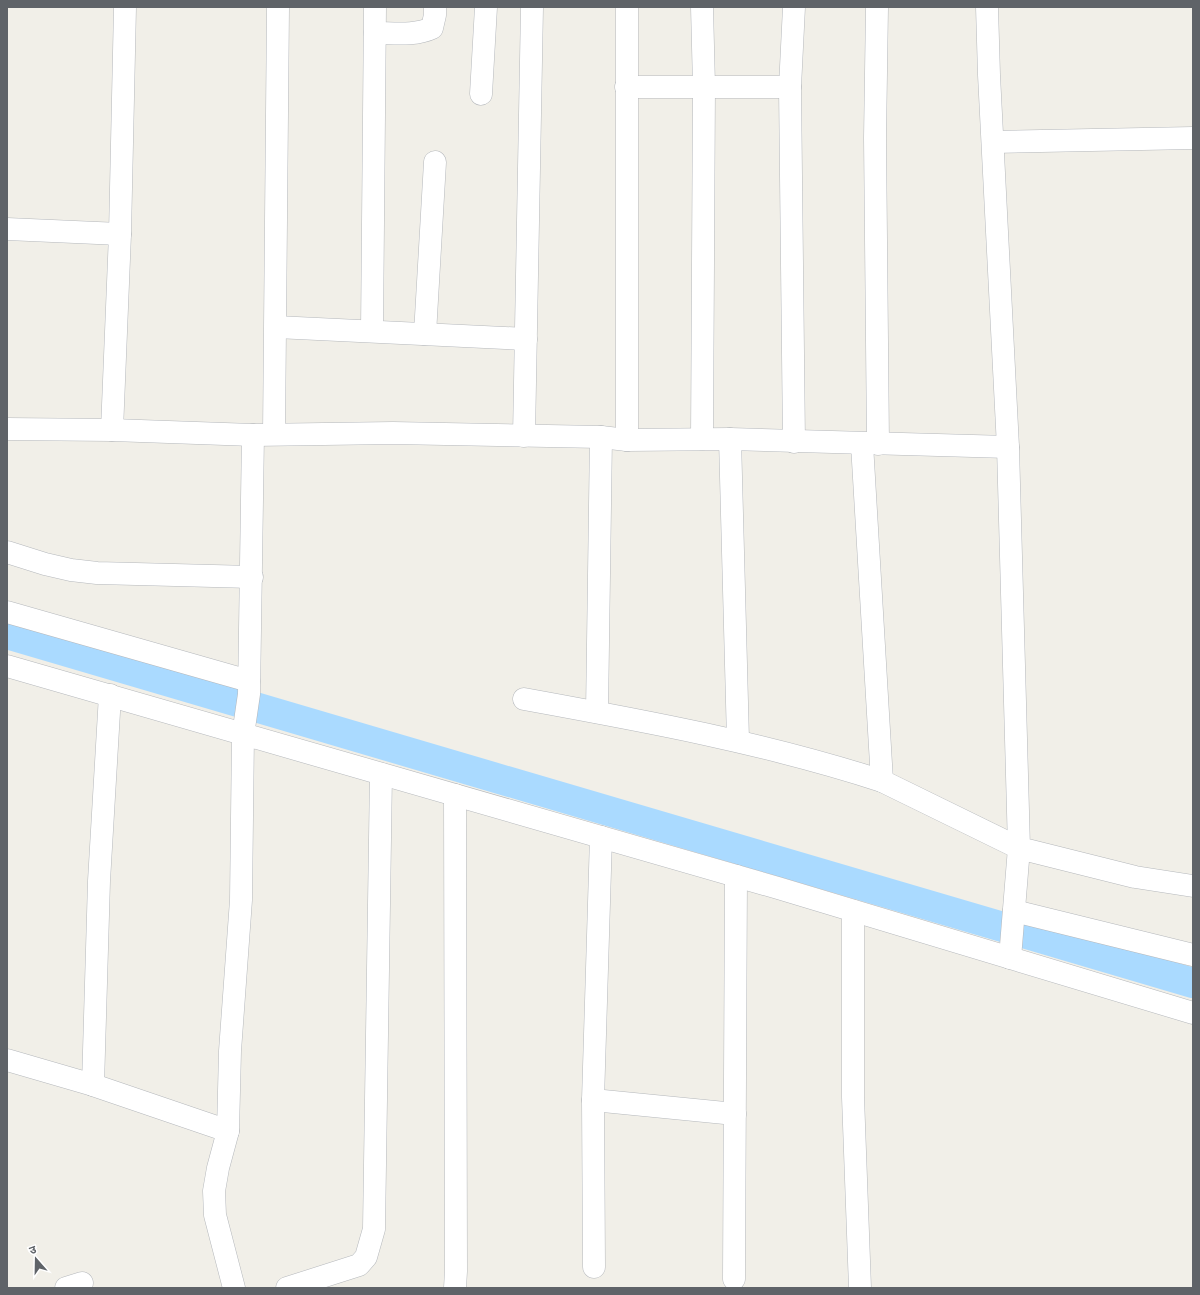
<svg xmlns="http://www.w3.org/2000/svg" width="1200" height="1295" font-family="Overpass,'Noto Sans Devanagari',sans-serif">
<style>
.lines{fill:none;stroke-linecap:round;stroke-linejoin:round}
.canal{stroke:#aadaff;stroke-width:30}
.minor-casing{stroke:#b5b8bc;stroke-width:23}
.minor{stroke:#fff;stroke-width:22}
</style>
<rect width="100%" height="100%" fill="#f1efe8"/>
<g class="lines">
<path class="canal" d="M 7,634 L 1193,983"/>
<g class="minor-casing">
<g id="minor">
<path d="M 627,7 L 627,440"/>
<path d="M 794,7 L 790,87 L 794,442"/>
<path d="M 877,7 L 875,138 L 878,444"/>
<path d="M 987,7 L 989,75 L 1008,447 L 1019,848 L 1135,877 L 1193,886"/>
<path d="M 375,33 C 394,33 415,36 432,28 L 435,15 L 435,7"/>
<path d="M 626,87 L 790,87"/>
<path d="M 481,94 L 486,7"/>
<path d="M 993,142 L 1193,138"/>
<path d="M 7,229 L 120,234"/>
<path d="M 276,327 L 526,339"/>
<path d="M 372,331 L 375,7"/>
<path d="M 425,334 L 435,162"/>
<path d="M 7,429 L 112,430 L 253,435 L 393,433 L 601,437 L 627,440 L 730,439 L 1008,447"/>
<path d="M 112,430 L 120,234 L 125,7"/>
<path d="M 274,434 L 278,7"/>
<path d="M 524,436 L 532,7"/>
<path d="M 702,439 L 704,86 L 702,7"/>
<path d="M 730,439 L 738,740"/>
<path d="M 7,552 L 45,564 L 71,570 L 97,573 L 252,577"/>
<path d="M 7,612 L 249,681"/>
<path d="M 7,666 L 778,888 L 1193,1013"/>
<path d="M 524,699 C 645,721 765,743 882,781 L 862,444"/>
<path d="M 597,712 L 601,437"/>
<path d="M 882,781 L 1019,848 L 1010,958"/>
<path d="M 853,911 L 853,1097 L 860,1288"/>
<path d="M 1014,911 L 1193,955"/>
<path d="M 7,1060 L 93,1085 L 228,1131"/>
<path d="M 93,1085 L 99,881 L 110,695"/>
<path d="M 593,1100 L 735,1114"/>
<path d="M 594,1267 L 593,1100 L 601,837"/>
<path d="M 734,1279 L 736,876"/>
<path d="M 66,1288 L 82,1283"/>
<path d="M 234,1288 L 215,1215 L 214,1191 L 218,1168 L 228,1131 L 230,1051 L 241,900 L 243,735 L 249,694 L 253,435"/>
<path d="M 287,1288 L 359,1265 L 366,1257 L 374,1229 L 381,774"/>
<path d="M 455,1288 L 456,1271 L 455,795"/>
</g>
</g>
<use href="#minor" class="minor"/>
</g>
<rect width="1200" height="1295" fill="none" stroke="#5f6368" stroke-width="16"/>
<g transform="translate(36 1259) rotate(340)" stroke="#ffffff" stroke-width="3" paint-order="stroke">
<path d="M0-3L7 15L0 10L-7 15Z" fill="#5f6368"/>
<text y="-6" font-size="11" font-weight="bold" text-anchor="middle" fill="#5f6368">उ</text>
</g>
</svg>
